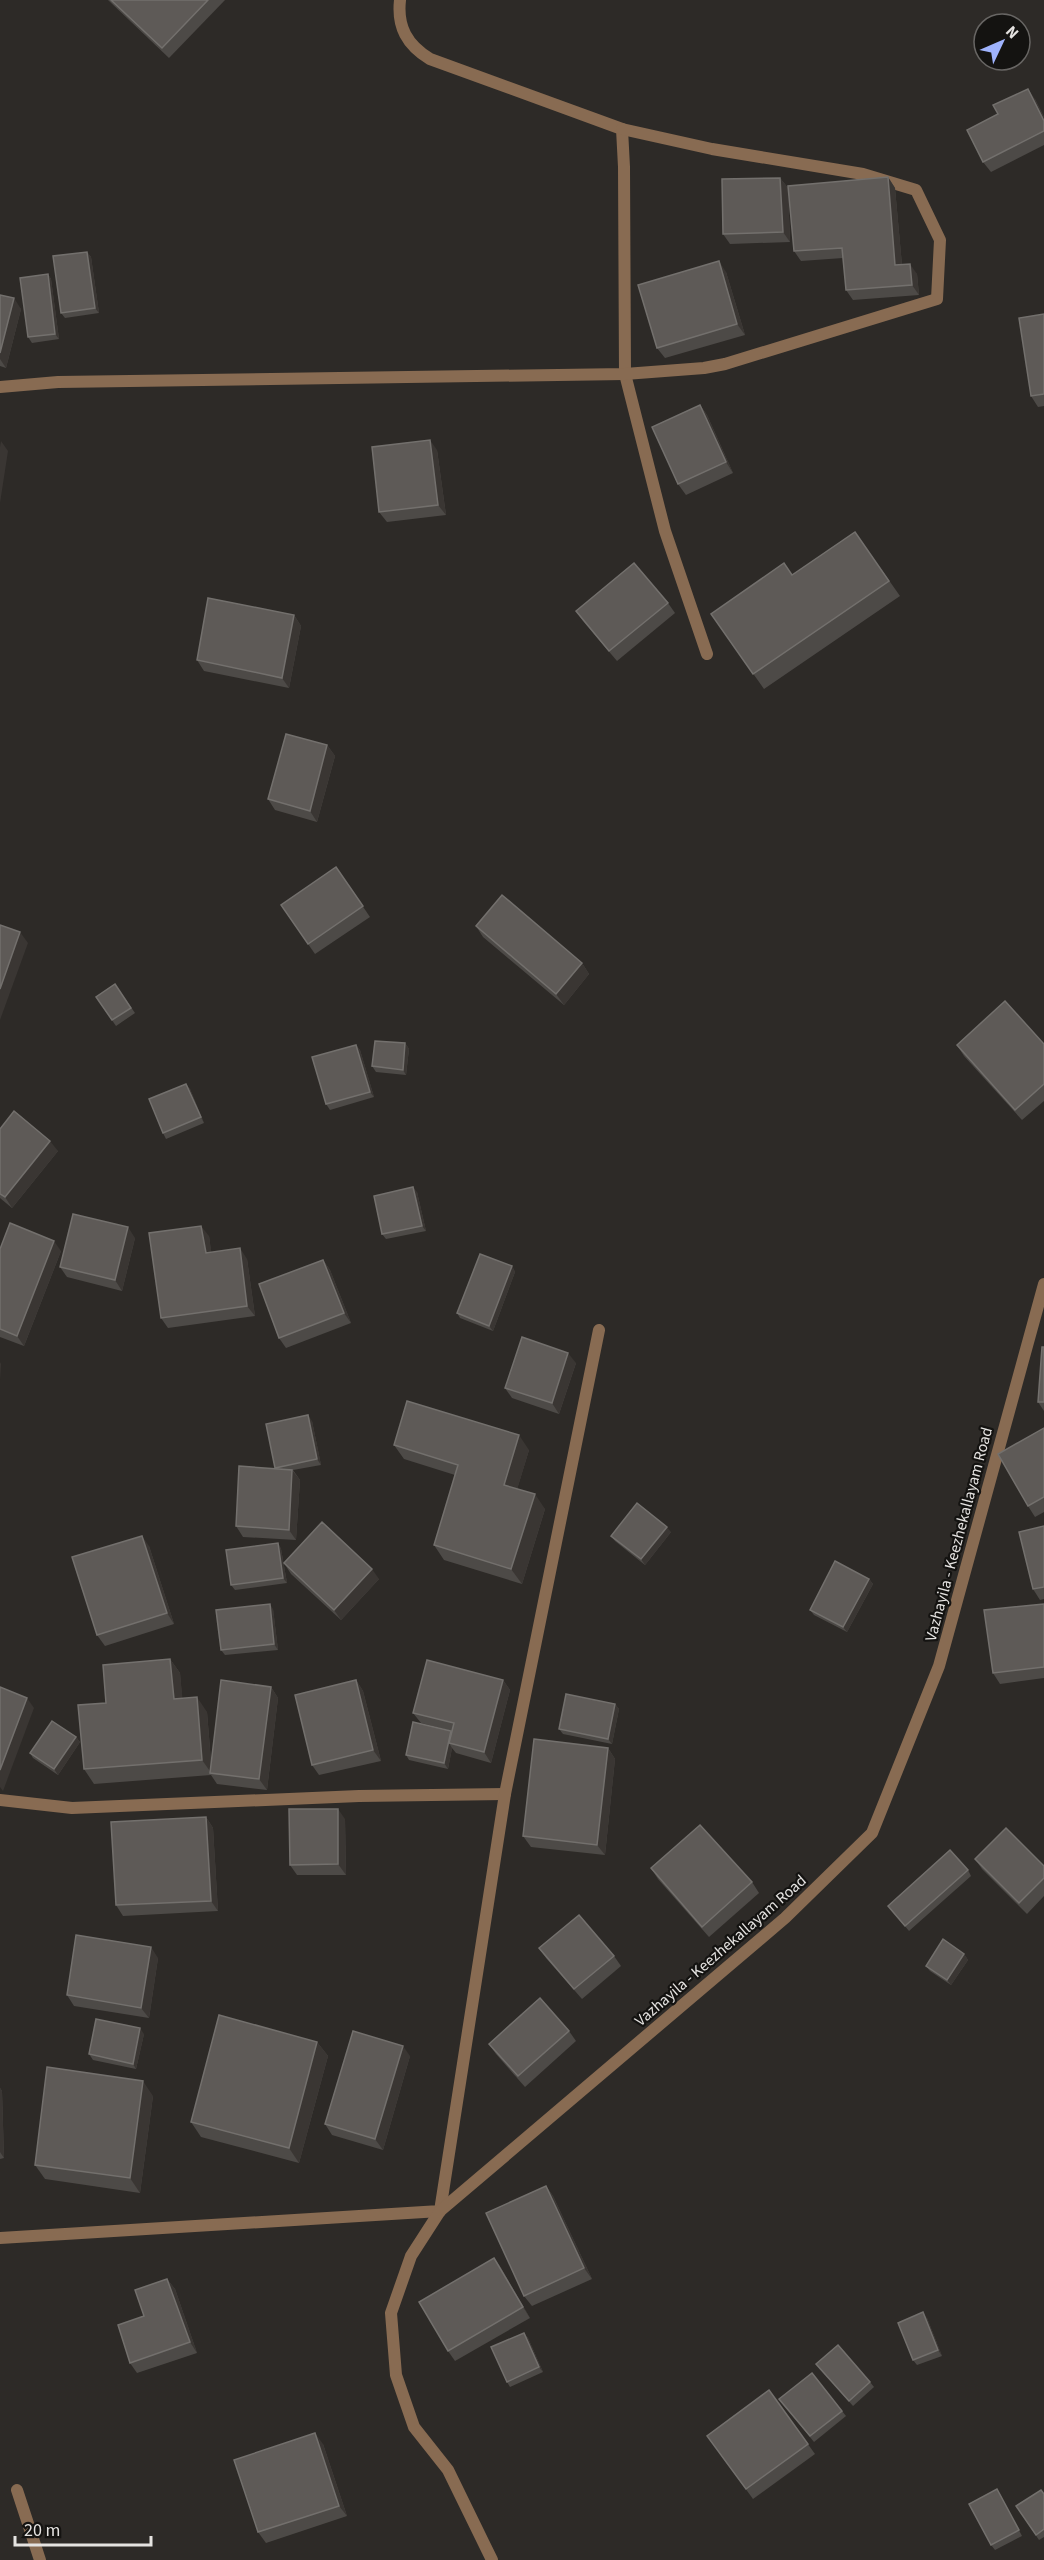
<svg xmlns="http://www.w3.org/2000/svg" width="1044" height="2560" font-family="'Source Sans 3',sans-serif">
<style>
.lines{fill:none;stroke-linecap:round;stroke-linejoin:round}
.minor{stroke:#886b52;stroke-width:12}
.tertiary{stroke:#886b52;stroke-width:12}
.wall{fill:#4d4a47}
.shaded-wall{fill:#3a3633}
.building{fill:#5e5a57;stroke:#73706d;stroke-width:1.5}
.labels{text-anchor:middle;stroke-width:4.5;stroke-linejoin:round;paint-order:stroke}
.street-label{font-size:16px;fill:#e5e3e1;stroke:#141311}
</style>
<rect width="100%" height="100%" fill="#2d2a27"/>
<g class="lines">
<g class="minor">
<path d="M 400,0 C 397,27 407,45 430,59 L 622,129 L 624,167 L 625,374 L 665,531 L 707,654"/>
<path d="M 0,387 L 58,382 L 625,374 L 704,368 L 725,364 L 937,299 L 940,240 L 916,190 L 863,174 L 712,149 L 622,129"/>
<path d="M 0,1800 L 72,1808 L 359,1796 L 505,1794"/>
<path d="M 0,2238 L 440,2211 L 505,1794 L 599,1330"/>
<path d="M 17,2490 L 40,2560"/>
</g>
<path class="tertiary" d="M 492,2560 L 448,2470 L 414,2427 L 396,2375 L 391,2313 L 411,2256 L 440,2211 L 785,1918 L 872,1833 L 939,1666 L 1044,1284"/>
</g>
<g class="wall">
<path d="M 108,0 L 225,0 L 169,58 Z"/>
<path d="M 1035,99 L 1044,117 L 1044,145 L 991,172 L 983,162 Z"/>
<path d="M 888,177 L 895,188 L 902,265 L 917,274 L 919,295 L 853,300 L 846,290 L 843,258 L 801,261 L 794,251 Z"/>
<path d="M 780,178 L 788,188 L 790,242 L 730,244 L 723,234 Z"/>
<path d="M 87,252 L 91,257 L 99,313 L 65,318 L 61,313 Z"/>
<path d="M 726,272 L 745,335 L 665,358 L 657,348 Z"/>
<path d="M 48,274 L 51,279 L 59,339 L 32,343 L 28,337 Z"/>
<path d="M 0,295 L 21,309 L 6,368 L 0,366 Z"/>
<path d="M 1044,314 L 1044,406 L 1038,407 L 1031,396 Z"/>
<path d="M 700,405 L 707,415 L 733,473 L 686,495 L 678,484 Z"/>
<path d="M 437,450 L 446,515 L 387,522 L 379,512 Z"/>
<path d="M 855,532 L 900,596 L 764,689 L 711,614 L 792,575 Z"/>
<path d="M 668,603 L 675,613 L 617,661 L 583,621 L 576,611 Z"/>
<path d="M 294,615 L 301,626 L 289,688 L 204,671 L 197,660 Z"/>
<path d="M 327,745 L 335,756 L 317,822 L 275,810 L 268,799 Z"/>
<path d="M 336,867 L 370,917 L 315,954 L 281,905 Z"/>
<path d="M 476,926 L 582,963 L 589,974 L 564,1005 L 483,937 Z"/>
<path d="M 115,984 L 135,1013 L 116,1026 L 96,997 Z"/>
<path d="M 405,1043 L 409,1049 L 406,1075 L 376,1072 L 372,1066 Z"/>
<path d="M 1044,1044 L 1044,1101 L 1022,1120 L 964,1056 L 957,1045 Z"/>
<path d="M 356,1045 L 360,1050 L 374,1097 L 330,1110 L 326,1104 Z"/>
<path d="M 186,1084 L 190,1089 L 204,1123 L 166,1139 L 163,1133 Z"/>
<path d="M 0,1129 L 58,1151 L 12,1208 L 0,1198 Z"/>
<path d="M 417,1192 L 426,1231 L 386,1239 L 382,1234 Z"/>
<path d="M 209,1236 L 211,1252 L 247,1259 L 255,1316 L 168,1328 L 161,1318 Z"/>
<path d="M 135,1238 L 122,1291 L 67,1277 L 60,1267 Z"/>
<path d="M 0,1249 L 61,1251 L 24,1346 L 0,1337 Z"/>
<path d="M 323,1260 L 330,1270 L 351,1323 L 286,1348 L 279,1338 Z"/>
<path d="M 512,1266 L 515,1272 L 493,1331 L 460,1318 L 457,1313 Z"/>
<path d="M 1044,1347 L 1044,1411 L 1038,1402 Z"/>
<path d="M 576,1363 L 559,1414 L 512,1398 L 505,1388 Z"/>
<path d="M 312,1421 L 321,1465 L 293,1470 L 300,1480 L 296,1540 L 243,1537 L 236,1526 L 275,1468 Z"/>
<path d="M 1044,1428 L 1044,1512 L 1035,1517 L 1028,1506 Z"/>
<path d="M 394,1445 L 529,1450 L 517,1489 L 545,1509 L 522,1584 L 444,1560 L 434,1545 L 455,1475 L 404,1459 Z"/>
<path d="M 1044,1526 L 1044,1599 L 1040,1600 L 1033,1589 Z"/>
<path d="M 671,1532 L 645,1565 L 615,1541 L 611,1536 Z"/>
<path d="M 278,1543 L 281,1549 L 287,1583 L 235,1590 L 231,1585 Z"/>
<path d="M 149,1546 L 174,1624 L 105,1646 L 97,1635 Z"/>
<path d="M 284,1563 L 379,1579 L 341,1620 L 291,1574 Z"/>
<path d="M 869,1579 L 873,1584 L 847,1632 L 814,1615 L 810,1610 Z"/>
<path d="M 1044,1604 L 1044,1678 L 1000,1684 L 993,1673 Z"/>
<path d="M 273,1609 L 278,1650 L 225,1655 L 221,1650 Z"/>
<path d="M 170,1659 L 180,1673 L 182,1698 L 207,1712 L 211,1761 L 271,1687 L 278,1698 L 267,1790 L 217,1784 L 211,1775 L 94,1784 L 84,1769 L 106,1703 Z"/>
<path d="M 356,1680 L 363,1691 L 381,1761 L 319,1775 L 312,1765 Z"/>
<path d="M 503,1680 L 510,1690 L 491,1763 L 456,1753 L 452,1748 L 448,1769 L 409,1760 L 406,1755 L 452,1731 L 421,1723 L 413,1713 Z"/>
<path d="M 615,1704 L 619,1709 L 612,1744 L 563,1734 L 559,1729 Z"/>
<path d="M 76,1737 L 80,1742 L 58,1775 L 33,1758 L 30,1753 Z"/>
<path d="M 608,1748 L 615,1759 L 605,1855 L 531,1847 L 523,1836 Z"/>
<path d="M 206,1817 L 213,1828 L 218,1911 L 123,1916 L 116,1905 Z"/>
<path d="M 345,1819 L 346,1875 L 297,1875 L 290,1865 Z"/>
<path d="M 975,1859 L 1044,1866 L 1044,1896 L 1027,1914 L 982,1869 Z"/>
<path d="M 651,1868 L 752,1882 L 759,1893 L 709,1937 L 658,1879 Z"/>
<path d="M 968,1870 L 971,1876 L 909,1931 L 888,1906 Z"/>
<path d="M 539,1948 L 614,1956 L 621,1966 L 582,1999 L 546,1958 Z"/>
<path d="M 964,1954 L 968,1960 L 951,1985 L 930,1971 L 926,1966 Z"/>
<path d="M 158,1958 L 149,2018 L 74,2006 L 67,1995 Z"/>
<path d="M 569,2031 L 576,2041 L 525,2087 L 496,2054 L 489,2044 Z"/>
<path d="M 144,2034 L 136,2069 L 93,2060 L 89,2054 Z"/>
<path d="M 317,2042 L 328,2056 L 299,2163 L 201,2137 L 191,2122 Z"/>
<path d="M 410,2056 L 383,2150 L 332,2135 L 325,2124 Z"/>
<path d="M 0,2088 L 2,2091 L 4,2158 L 0,2159 Z"/>
<path d="M 153,2096 L 140,2193 L 45,2179 L 35,2165 Z"/>
<path d="M 546,2186 L 553,2196 L 592,2279 L 532,2306 L 524,2296 Z"/>
<path d="M 494,2258 L 501,2268 L 530,2318 L 455,2361 L 448,2351 Z"/>
<path d="M 167,2279 L 175,2289 L 197,2353 L 137,2373 L 130,2363 L 144,2316 Z"/>
<path d="M 927,2318 L 942,2356 L 917,2365 L 913,2360 Z"/>
<path d="M 524,2333 L 528,2338 L 543,2372 L 510,2387 L 507,2382 Z"/>
<path d="M 816,2364 L 870,2382 L 874,2387 L 853,2406 Z"/>
<path d="M 769,2390 L 815,2454 L 753,2499 L 707,2436 Z"/>
<path d="M 779,2399 L 842,2411 L 846,2416 L 814,2442 Z"/>
<path d="M 323,2444 L 347,2516 L 266,2543 L 258,2532 Z"/>
<path d="M 1000,2494 L 1022,2536 L 995,2550 L 991,2545 Z"/>
<path d="M 1044,2494 L 1044,2537 L 1039,2540 L 1016,2506 Z"/>
</g>
<g class="shaded-wall">
<path d="M 1028,89 L 1035,99 L 1044,117 L 1044,121 Z"/>
<path d="M 888,177 L 895,188 L 903,276 L 895,265 Z"/>
<path d="M 780,178 L 788,188 L 790,242 L 783,232 Z"/>
<path d="M 87,252 L 91,257 L 99,313 L 95,308 Z"/>
<path d="M 719,261 L 726,272 L 745,335 L 737,324 Z"/>
<path d="M 910,264 L 917,274 L 919,295 L 912,285 Z"/>
<path d="M 48,274 L 51,279 L 59,339 L 55,334 Z"/>
<path d="M 14,298 L 21,309 L 6,368 L 0,359 L 0,353 Z"/>
<path d="M 700,405 L 707,415 L 733,473 L 726,462 Z"/>
<path d="M 430,440 L 437,450 L 446,515 L 438,505 Z"/>
<path d="M 1,441 L 8,451 L 0,503 L 0,447 Z"/>
<path d="M 294,615 L 301,626 L 289,688 L 282,678 Z"/>
<path d="M 327,745 L 335,756 L 317,822 L 310,811 Z"/>
<path d="M 20,932 L 28,943 L 0,1020 L 0,989 Z"/>
<path d="M 582,963 L 589,974 L 564,1005 L 556,994 Z"/>
<path d="M 405,1043 L 409,1049 L 406,1075 L 403,1070 Z"/>
<path d="M 356,1045 L 360,1050 L 374,1097 L 370,1092 Z"/>
<path d="M 186,1084 L 190,1089 L 204,1123 L 201,1117 Z"/>
<path d="M 50,1141 L 58,1151 L 12,1208 L 5,1197 Z"/>
<path d="M 413,1187 L 417,1192 L 426,1231 L 422,1226 Z"/>
<path d="M 201,1226 L 209,1236 L 213,1263 L 206,1253 Z"/>
<path d="M 128,1227 L 135,1238 L 122,1291 L 115,1280 Z"/>
<path d="M 54,1241 L 61,1251 L 24,1346 L 17,1336 Z"/>
<path d="M 240,1248 L 247,1259 L 255,1316 L 247,1306 Z"/>
<path d="M 323,1260 L 330,1270 L 351,1323 L 344,1313 Z"/>
<path d="M 512,1266 L 515,1272 L 493,1331 L 489,1326 Z"/>
<path d="M 568,1353 L 576,1363 L 559,1414 L 552,1403 Z"/>
<path d="M 0,1362 L 1,1364 L 0,1380 Z"/>
<path d="M 308,1415 L 312,1421 L 321,1465 L 317,1459 Z"/>
<path d="M 519,1435 L 529,1450 L 514,1500 L 504,1485 Z"/>
<path d="M 292,1470 L 300,1480 L 296,1540 L 289,1530 Z"/>
<path d="M 535,1494 L 545,1509 L 522,1584 L 511,1569 Z"/>
<path d="M 667,1527 L 671,1532 L 645,1565 L 641,1559 Z"/>
<path d="M 142,1536 L 149,1546 L 174,1624 L 167,1613 Z"/>
<path d="M 278,1543 L 281,1549 L 287,1583 L 283,1578 Z"/>
<path d="M 372,1569 L 379,1579 L 341,1620 L 334,1610 Z"/>
<path d="M 869,1579 L 873,1584 L 847,1632 L 843,1627 Z"/>
<path d="M 270,1604 L 273,1609 L 278,1650 L 274,1644 Z"/>
<path d="M 170,1659 L 180,1673 L 184,1714 L 174,1699 Z"/>
<path d="M 356,1680 L 363,1691 L 381,1761 L 373,1750 Z"/>
<path d="M 503,1680 L 510,1690 L 491,1763 L 484,1752 Z"/>
<path d="M 271,1687 L 278,1698 L 267,1790 L 259,1779 Z"/>
<path d="M 197,1697 L 207,1712 L 212,1774 L 202,1760 Z"/>
<path d="M 27,1698 L 34,1708 L 3,1791 L 0,1787 L 0,1770 Z"/>
<path d="M 615,1704 L 619,1709 L 612,1744 L 608,1739 Z"/>
<path d="M 451,1731 L 449,1743 L 452,1748 L 448,1769 L 444,1763 Z"/>
<path d="M 76,1737 L 80,1742 L 58,1775 L 54,1769 Z"/>
<path d="M 608,1748 L 615,1759 L 605,1855 L 597,1845 Z"/>
<path d="M 338,1809 L 345,1819 L 346,1875 L 338,1864 Z"/>
<path d="M 206,1817 L 213,1828 L 218,1911 L 211,1901 Z"/>
<path d="M 151,1947 L 158,1958 L 149,2018 L 141,2008 Z"/>
<path d="M 964,1954 L 968,1960 L 951,1985 L 947,1980 Z"/>
<path d="M 140,2028 L 144,2034 L 136,2069 L 133,2064 Z"/>
<path d="M 317,2042 L 328,2056 L 299,2163 L 289,2148 Z"/>
<path d="M 403,2046 L 410,2056 L 383,2150 L 375,2139 Z"/>
<path d="M 143,2081 L 153,2096 L 140,2193 L 130,2178 Z"/>
<path d="M 0,2088 L 2,2091 L 4,2158 L 0,2152 Z"/>
<path d="M 546,2186 L 553,2196 L 592,2279 L 584,2268 Z"/>
<path d="M 494,2258 L 501,2268 L 530,2318 L 523,2307 Z"/>
<path d="M 167,2279 L 175,2289 L 197,2353 L 190,2342 Z"/>
<path d="M 923,2312 L 927,2318 L 942,2356 L 938,2350 Z"/>
<path d="M 524,2333 L 528,2338 L 543,2372 L 539,2367 Z"/>
<path d="M 315,2433 L 323,2444 L 347,2516 L 339,2506 Z"/>
</g>
<g class="building">
<path d="M 111,0 L 208,0 L 162,48 Z"/>
<path d="M 1028,89 L 1044,121 L 1044,131 L 983,162 L 967,130 L 998,114 L 993,105 Z"/>
<path d="M 888,177 L 895,265 L 910,264 L 912,285 L 846,290 L 842,248 L 794,251 L 788,186 Z"/>
<path d="M 780,178 L 783,232 L 723,234 L 722,179 Z"/>
<path d="M 87,252 L 95,308 L 61,313 L 53,256 Z"/>
<path d="M 719,261 L 737,324 L 657,348 L 638,285 Z"/>
<path d="M 48,274 L 55,334 L 28,337 L 20,278 Z"/>
<path d="M 0,295 L 14,298 L 0,353 Z"/>
<path d="M 1044,314 L 1044,394 L 1031,396 L 1019,318 Z"/>
<path d="M 700,405 L 726,462 L 678,484 L 652,427 Z"/>
<path d="M 430,440 L 438,505 L 379,512 L 372,447 Z"/>
<path d="M 855,532 L 889,581 L 753,674 L 711,614 L 784,563 L 792,575 Z"/>
<path d="M 634,563 L 668,603 L 609,651 L 576,611 Z"/>
<path d="M 208,598 L 294,615 L 282,678 L 197,660 Z"/>
<path d="M 286,734 L 327,745 L 310,811 L 268,799 Z"/>
<path d="M 336,867 L 363,906 L 308,944 L 281,905 Z"/>
<path d="M 502,895 L 582,963 L 556,994 L 476,926 Z"/>
<path d="M 0,925 L 20,932 L 0,989 Z"/>
<path d="M 115,984 L 131,1008 L 112,1020 L 96,997 Z"/>
<path d="M 1005,1001 L 1044,1044 L 1044,1084 L 1015,1110 L 957,1045 Z"/>
<path d="M 375,1041 L 405,1043 L 403,1070 L 372,1066 Z"/>
<path d="M 356,1045 L 370,1092 L 326,1104 L 312,1057 Z"/>
<path d="M 186,1084 L 201,1117 L 163,1133 L 149,1099 Z"/>
<path d="M 14,1111 L 50,1141 L 5,1197 L 0,1194 L 0,1129 Z"/>
<path d="M 413,1187 L 422,1226 L 382,1234 L 374,1196 Z"/>
<path d="M 73,1214 L 128,1227 L 115,1280 L 60,1267 Z"/>
<path d="M 10,1223 L 54,1241 L 17,1336 L 0,1329 L 0,1249 Z"/>
<path d="M 201,1226 L 206,1253 L 240,1248 L 247,1306 L 161,1318 L 149,1233 Z"/>
<path d="M 480,1254 L 512,1266 L 489,1326 L 457,1313 Z"/>
<path d="M 323,1260 L 344,1313 L 279,1338 L 259,1284 Z"/>
<path d="M 522,1337 L 568,1353 L 552,1403 L 505,1388 Z"/>
<path d="M 1042,1347 L 1044,1347 L 1044,1402 L 1038,1402 Z"/>
<path d="M 407,1401 L 519,1435 L 504,1485 L 535,1494 L 511,1569 L 434,1545 L 458,1465 L 394,1445 Z"/>
<path d="M 308,1415 L 317,1459 L 275,1468 L 266,1424 Z"/>
<path d="M 1044,1428 L 1044,1497 L 1028,1506 L 998,1454 Z"/>
<path d="M 239,1466 L 292,1470 L 289,1530 L 236,1526 Z"/>
<path d="M 637,1503 L 667,1527 L 641,1559 L 611,1536 Z"/>
<path d="M 322,1522 L 372,1569 L 334,1610 L 284,1563 Z"/>
<path d="M 1044,1526 L 1044,1587 L 1033,1589 L 1019,1532 Z"/>
<path d="M 142,1536 L 167,1613 L 97,1635 L 72,1557 Z"/>
<path d="M 278,1543 L 283,1578 L 231,1585 L 226,1550 Z"/>
<path d="M 835,1561 L 869,1579 L 843,1627 L 810,1610 Z"/>
<path d="M 270,1604 L 274,1644 L 221,1650 L 216,1610 Z"/>
<path d="M 1044,1604 L 1044,1667 L 993,1673 L 984,1610 Z"/>
<path d="M 170,1659 L 174,1699 L 197,1697 L 202,1760 L 84,1769 L 78,1705 L 106,1703 L 103,1665 Z"/>
<path d="M 427,1660 L 503,1680 L 484,1752 L 449,1743 L 454,1723 L 413,1713 Z"/>
<path d="M 221,1680 L 271,1687 L 259,1779 L 210,1773 Z"/>
<path d="M 356,1680 L 373,1750 L 312,1765 L 295,1695 Z"/>
<path d="M 0,1687 L 27,1698 L 0,1770 Z"/>
<path d="M 566,1694 L 615,1704 L 608,1739 L 559,1729 Z"/>
<path d="M 52,1721 L 76,1737 L 54,1769 L 30,1753 Z"/>
<path d="M 413,1722 L 451,1731 L 444,1763 L 406,1755 Z"/>
<path d="M 534,1739 L 608,1748 L 597,1845 L 523,1836 Z"/>
<path d="M 289,1809 L 338,1809 L 338,1864 L 290,1865 Z"/>
<path d="M 206,1817 L 211,1901 L 116,1905 L 111,1822 Z"/>
<path d="M 700,1825 L 752,1882 L 702,1927 L 651,1868 Z"/>
<path d="M 1006,1828 L 1044,1866 L 1044,1878 L 1019,1903 L 975,1859 Z"/>
<path d="M 950,1850 L 968,1870 L 905,1926 L 888,1906 Z"/>
<path d="M 579,1915 L 614,1956 L 574,1989 L 539,1948 Z"/>
<path d="M 76,1935 L 151,1947 L 141,2008 L 67,1995 Z"/>
<path d="M 943,1939 L 964,1954 L 947,1980 L 926,1966 Z"/>
<path d="M 540,1998 L 569,2031 L 518,2076 L 489,2044 Z"/>
<path d="M 219,2015 L 317,2042 L 289,2148 L 191,2122 Z"/>
<path d="M 96,2019 L 140,2028 L 133,2064 L 89,2054 Z"/>
<path d="M 353,2031 L 403,2046 L 375,2139 L 325,2124 Z"/>
<path d="M 47,2067 L 143,2081 L 130,2178 L 35,2165 Z"/>
<path d="M 546,2186 L 584,2268 L 524,2296 L 486,2213 Z"/>
<path d="M 494,2258 L 523,2307 L 448,2351 L 419,2302 Z"/>
<path d="M 167,2279 L 190,2342 L 130,2363 L 118,2325 L 144,2316 L 135,2290 Z"/>
<path d="M 923,2312 L 938,2350 L 913,2360 L 898,2323 Z"/>
<path d="M 524,2333 L 539,2367 L 507,2382 L 491,2347 Z"/>
<path d="M 838,2345 L 870,2382 L 849,2401 L 816,2364 Z"/>
<path d="M 812,2373 L 842,2411 L 810,2436 L 779,2399 Z"/>
<path d="M 769,2390 L 808,2444 L 746,2489 L 707,2436 Z"/>
<path d="M 315,2433 L 339,2506 L 258,2532 L 234,2460 Z"/>
<path d="M 997,2489 L 1019,2530 L 991,2545 L 969,2504 Z"/>
<path d="M 1041,2490 L 1044,2494 L 1044,2529 L 1036,2535 L 1016,2506 Z"/>
</g>
<g class="labels">
<g class="street-label">
<text transform="translate(958 1534) rotate(-75)" y="6">Vazhayila - Keezhekallayam Road</text>
<text transform="translate(720 1950) rotate(-41)" y="6">Vazhayila - Keezhekallayam Road</text>
</g>
</g>
<g transform="translate(1002 42) rotate(46)"><circle r="28" fill="#141311" stroke="#686664" stroke-width="1.5"/>
<path d="M0-4.5L10 22L0 15L-10 22Z" fill="#9fb3fd"/>
<text y="-9" font-size="16" font-weight="bold" text-anchor="middle" fill="#e5e3e1">N</text>
</g>
<path d="M15 2536v9h136v-9" fill="none" stroke="#e5e3e1" stroke-width="3"/>
<text x="24" y="2536" font-size="18" fill="#e5e3e1" stroke="#141311" stroke-width="4.5" paint-order="stroke">20 m</text>
</svg>
